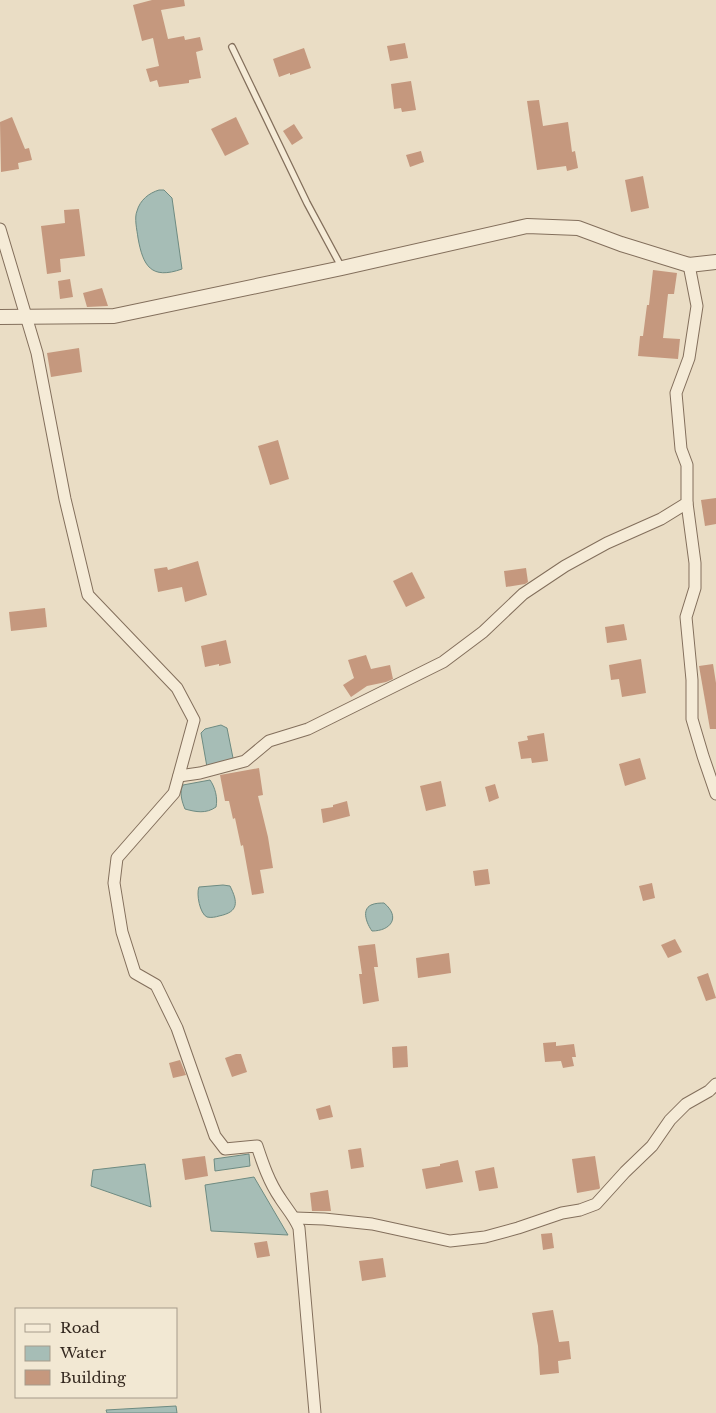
<svg xmlns="http://www.w3.org/2000/svg" width="716" height="1413" font-family="'Libre Baskerville',serif">
<style>
.water{fill:#a6bdb6;stroke:#6e8b82}
.building{fill:#c5987e}
.lines{fill:none;stroke-linecap:round;stroke-linejoin:round}
.service-casing{stroke:#836f5c;stroke-width:8}
.minor-casing{stroke:#836f5c;stroke-width:13}
.tertiary-casing{stroke:#836f5c;stroke-width:16}
.service{stroke:#f5ebd7;stroke-width:5.5}
.minor{stroke:#f5ebd7;stroke-width:11}
.tertiary{stroke:#f5ebd7;stroke-width:14}
</style>
<rect width="100%" height="100%" fill="#eaddc5"/>
<g class="water">
<path d="M 159,190 L 164,190 L 172,198 L 182,269 C 151,280 143,266 138,238 C 137,230 134,218 137,211 C 140,200 149,193 159,190 Z"/>
<path d="M 221,725 L 227,728 L 233,758 L 231,762 L 207,767 L 201,733 L 205,729 Z"/>
<path d="M 210,780 C 215,787 218,798 216,807 C 206,814 196,812 185,809 C 182,802 179,792 183,785 Z"/>
<path d="M 223,885 L 230,886 C 238,902 239,912 219,916 C 216,917 211,918 207,917 C 200,914 196,894 199,887 Z"/>
<path d="M 384,903 C 401,917 391,931 372,931 C 367,924 361,910 371,905 C 375,903 381,903 384,903 Z"/>
<path d="M 249,1154 L 250,1166 L 215,1171 L 214,1159 Z"/>
<path d="M 145,1164 L 151,1207 L 91,1186 L 93,1170 Z"/>
<path d="M 254,1177 L 288,1235 L 211,1231 L 205,1185 Z"/>
<path d="M 176,1406 L 177,1413 L 107,1413 L 106,1410 Z"/>
</g>
<g class="building">
<path d="M 152,0 L 184,0 L 185,6 L 161,10 L 168,39 L 184,36 L 185,40 L 200,37 L 203,50 L 196,52 L 201,78 L 189,80 L 189,83 L 159,87 L 157,80 L 150,82 L 146,69 L 159,66 L 153,38 L 142,41 L 133,5 Z"/>
<path d="M 405,43 L 408,58 L 390,61 L 387,46 Z"/>
<path d="M 304,48 L 311,68 L 290,75 L 290,73 L 279,77 L 273,59 Z"/>
<path d="M 411,81 L 416,110 L 402,112 L 401,108 L 394,109 L 391,84 Z"/>
<path d="M 539,100 L 543,126 L 568,122 L 572,152 L 575,151 L 578,168 L 567,171 L 566,166 L 537,170 L 527,101 Z"/>
<path d="M 12,117 L 25,149 L 29,148 L 32,160 L 18,163 L 19,169 L 1,172 L 0,122 Z"/>
<path d="M 236,117 L 249,144 L 225,156 L 211,129 Z"/>
<path d="M 294,124 L 303,138 L 292,145 L 283,131 Z"/>
<path d="M 421,151 L 424,162 L 410,167 L 406,155 Z"/>
<path d="M 643,176 L 649,208 L 631,212 L 625,180 Z"/>
<path d="M 79,209 L 85,256 L 60,259 L 61,272 L 47,274 L 41,226 L 65,223 L 64,210 Z"/>
<path d="M 653,270 L 677,273 L 674,294 L 668,294 L 663,338 L 680,339 L 678,359 L 638,356 L 640,336 L 643,336 L 647,305 L 649,305 Z"/>
<path d="M 70,279 L 73,297 L 60,299 L 58,281 Z"/>
<path d="M 102,288 L 108,306 L 87,307 L 83,293 Z"/>
<path d="M 79,348 L 82,372 L 51,377 L 47,353 Z"/>
<path d="M 278,440 L 289,479 L 270,485 L 258,446 Z"/>
<path d="M 716,498 L 716,524 L 705,526 L 701,500 Z"/>
<path d="M 198,561 L 207,595 L 185,602 L 182,587 L 158,592 L 154,569 L 167,567 L 168,570 Z"/>
<path d="M 526,568 L 528,582 L 525,584 L 506,587 L 504,571 Z"/>
<path d="M 412,572 L 425,598 L 406,607 L 393,581 Z"/>
<path d="M 45,608 L 47,627 L 11,631 L 9,612 Z"/>
<path d="M 624,624 L 627,640 L 607,643 L 605,627 Z"/>
<path d="M 226,640 L 231,663 L 219,666 L 219,664 L 205,667 L 201,646 Z"/>
<path d="M 366,655 L 371,669 L 390,665 L 393,679 L 386,682 L 367,686 L 351,697 L 343,685 L 354,678 L 348,660 Z"/>
<path d="M 641,659 L 646,693 L 622,697 L 619,679 L 611,680 L 609,665 Z"/>
<path d="M 713,664 L 716,683 L 716,729 L 710,729 L 699,666 Z"/>
<path d="M 544,733 L 548,761 L 532,763 L 531,758 L 521,759 L 518,742 L 528,740 L 527,736 Z"/>
<path d="M 640,758 L 646,779 L 625,786 L 619,764 Z"/>
<path d="M 259,768 L 263,795 L 258,796 L 268,837 L 273,868 L 260,870 L 264,893 L 252,895 L 243,845 L 241,846 L 235,818 L 233,819 L 229,801 L 225,801 L 220,775 Z"/>
<path d="M 441,781 L 446,806 L 426,811 L 420,786 Z"/>
<path d="M 495,784 L 499,798 L 489,802 L 485,787 Z"/>
<path d="M 347,801 L 350,816 L 323,823 L 321,809 L 333,807 L 333,805 Z"/>
<path d="M 488,869 L 490,884 L 475,886 L 473,871 Z"/>
<path d="M 652,883 L 655,898 L 643,901 L 639,886 Z"/>
<path d="M 675,939 L 682,952 L 668,958 L 661,945 Z"/>
<path d="M 375,944 L 378,967 L 374,967 L 379,1001 L 363,1004 L 359,974 L 362,974 L 358,946 Z"/>
<path d="M 449,953 L 451,973 L 418,978 L 416,958 Z"/>
<path d="M 708,973 L 716,998 L 706,1001 L 697,977 Z"/>
<path d="M 556,1042 L 556,1046 L 574,1044 L 576,1057 L 572,1057 L 574,1066 L 563,1068 L 561,1061 L 545,1062 L 543,1043 Z"/>
<path d="M 407,1046 L 408,1067 L 393,1068 L 392,1047 Z"/>
<path d="M 236,1054 L 241,1054 L 247,1072 L 232,1077 L 225,1058 Z"/>
<path d="M 180,1060 L 186,1075 L 173,1078 L 169,1063 Z"/>
<path d="M 330,1105 L 333,1117 L 319,1120 L 316,1109 Z"/>
<path d="M 361,1148 L 364,1167 L 351,1169 L 348,1150 Z"/>
<path d="M 205,1156 L 208,1176 L 185,1180 L 182,1159 Z"/>
<path d="M 595,1156 L 600,1188 L 599,1189 L 577,1193 L 572,1159 Z"/>
<path d="M 458,1160 L 463,1182 L 426,1189 L 422,1169 L 440,1166 L 440,1164 Z"/>
<path d="M 494,1167 L 498,1188 L 479,1191 L 475,1171 Z"/>
<path d="M 328,1190 L 331,1211 L 312,1211 L 310,1193 Z"/>
<path d="M 552,1233 L 554,1248 L 543,1250 L 541,1234 Z"/>
<path d="M 267,1241 L 270,1256 L 257,1258 L 254,1243 Z"/>
<path d="M 383,1258 L 386,1277 L 362,1281 L 359,1261 Z"/>
<path d="M 553,1310 L 559,1342 L 569,1341 L 571,1359 L 558,1361 L 559,1373 L 540,1375 L 538,1346 L 532,1313 Z"/>
</g>
<g class="lines">
<g class="service-casing">
<path id="service" d="M 232,47 L 307,203 L 342,268"/>
</g>
<g class="minor-casing">
<g id="minor">
<path d="M 0,229 L 37,353 L 65,499 L 88,595 L 177,688 L 194,720 L 174,793 L 117,858 L 114,883 L 122,932 L 135,973 L 156,985 L 177,1028 L 215,1136 L 225,1149 L 257,1146 C 263,1164 269,1182 280,1198 C 287,1209 294,1216 299,1228 L 315,1413"/>
<path d="M 687,503 L 695,563 L 695,588 L 686,617 L 692,680 L 692,719 L 703,756 L 716,794"/>
<path d="M 179,776 L 200,773 L 245,761 L 269,741 L 308,729 L 443,662 L 483,632 L 523,594 L 565,566 L 607,543 L 661,519 L 687,503 L 687,465 L 681,449 L 676,393 L 689,358 L 697,306 L 689,265"/>
<path d="M 295,1218 L 324,1219 L 372,1224 L 450,1241 L 485,1237 L 518,1228 L 562,1213 L 580,1210 L 596,1204 L 625,1172 L 652,1146 L 670,1120 L 686,1104 L 709,1091 L 716,1084"/>
</g>
</g>
<g class="tertiary-casing">
<path id="tertiary" d="M 0,317 L 114,316 L 342,268 L 527,226 L 578,228 L 621,244 L 689,265 L 716,262"/>
</g>
<use href="#service" class="service"/>
<use href="#minor" class="minor"/>
<use href="#tertiary" class="tertiary"/>
</g>
<rect x="15" y="1308" width="162" height="90" fill="#f2e8d3" stroke="#a69b8b"/>
<rect x="25" y="1324" width="25" height="8" fill="#f5ebd7" stroke="#a69b8b"/>
<text x="60" y="1333" font-size="15" fill="#34281f">Road</text>
<rect x="25" y="1346" width="25" height="15" fill="#a6bdb6" stroke="#a69b8b"/>
<text x="60" y="1358" font-size="15" fill="#34281f">Water</text>
<rect x="25" y="1370" width="25" height="15" fill="#c5987e" stroke="#a69b8b"/>
<text x="60" y="1383" font-size="15" fill="#34281f">Building</text>
</svg>
